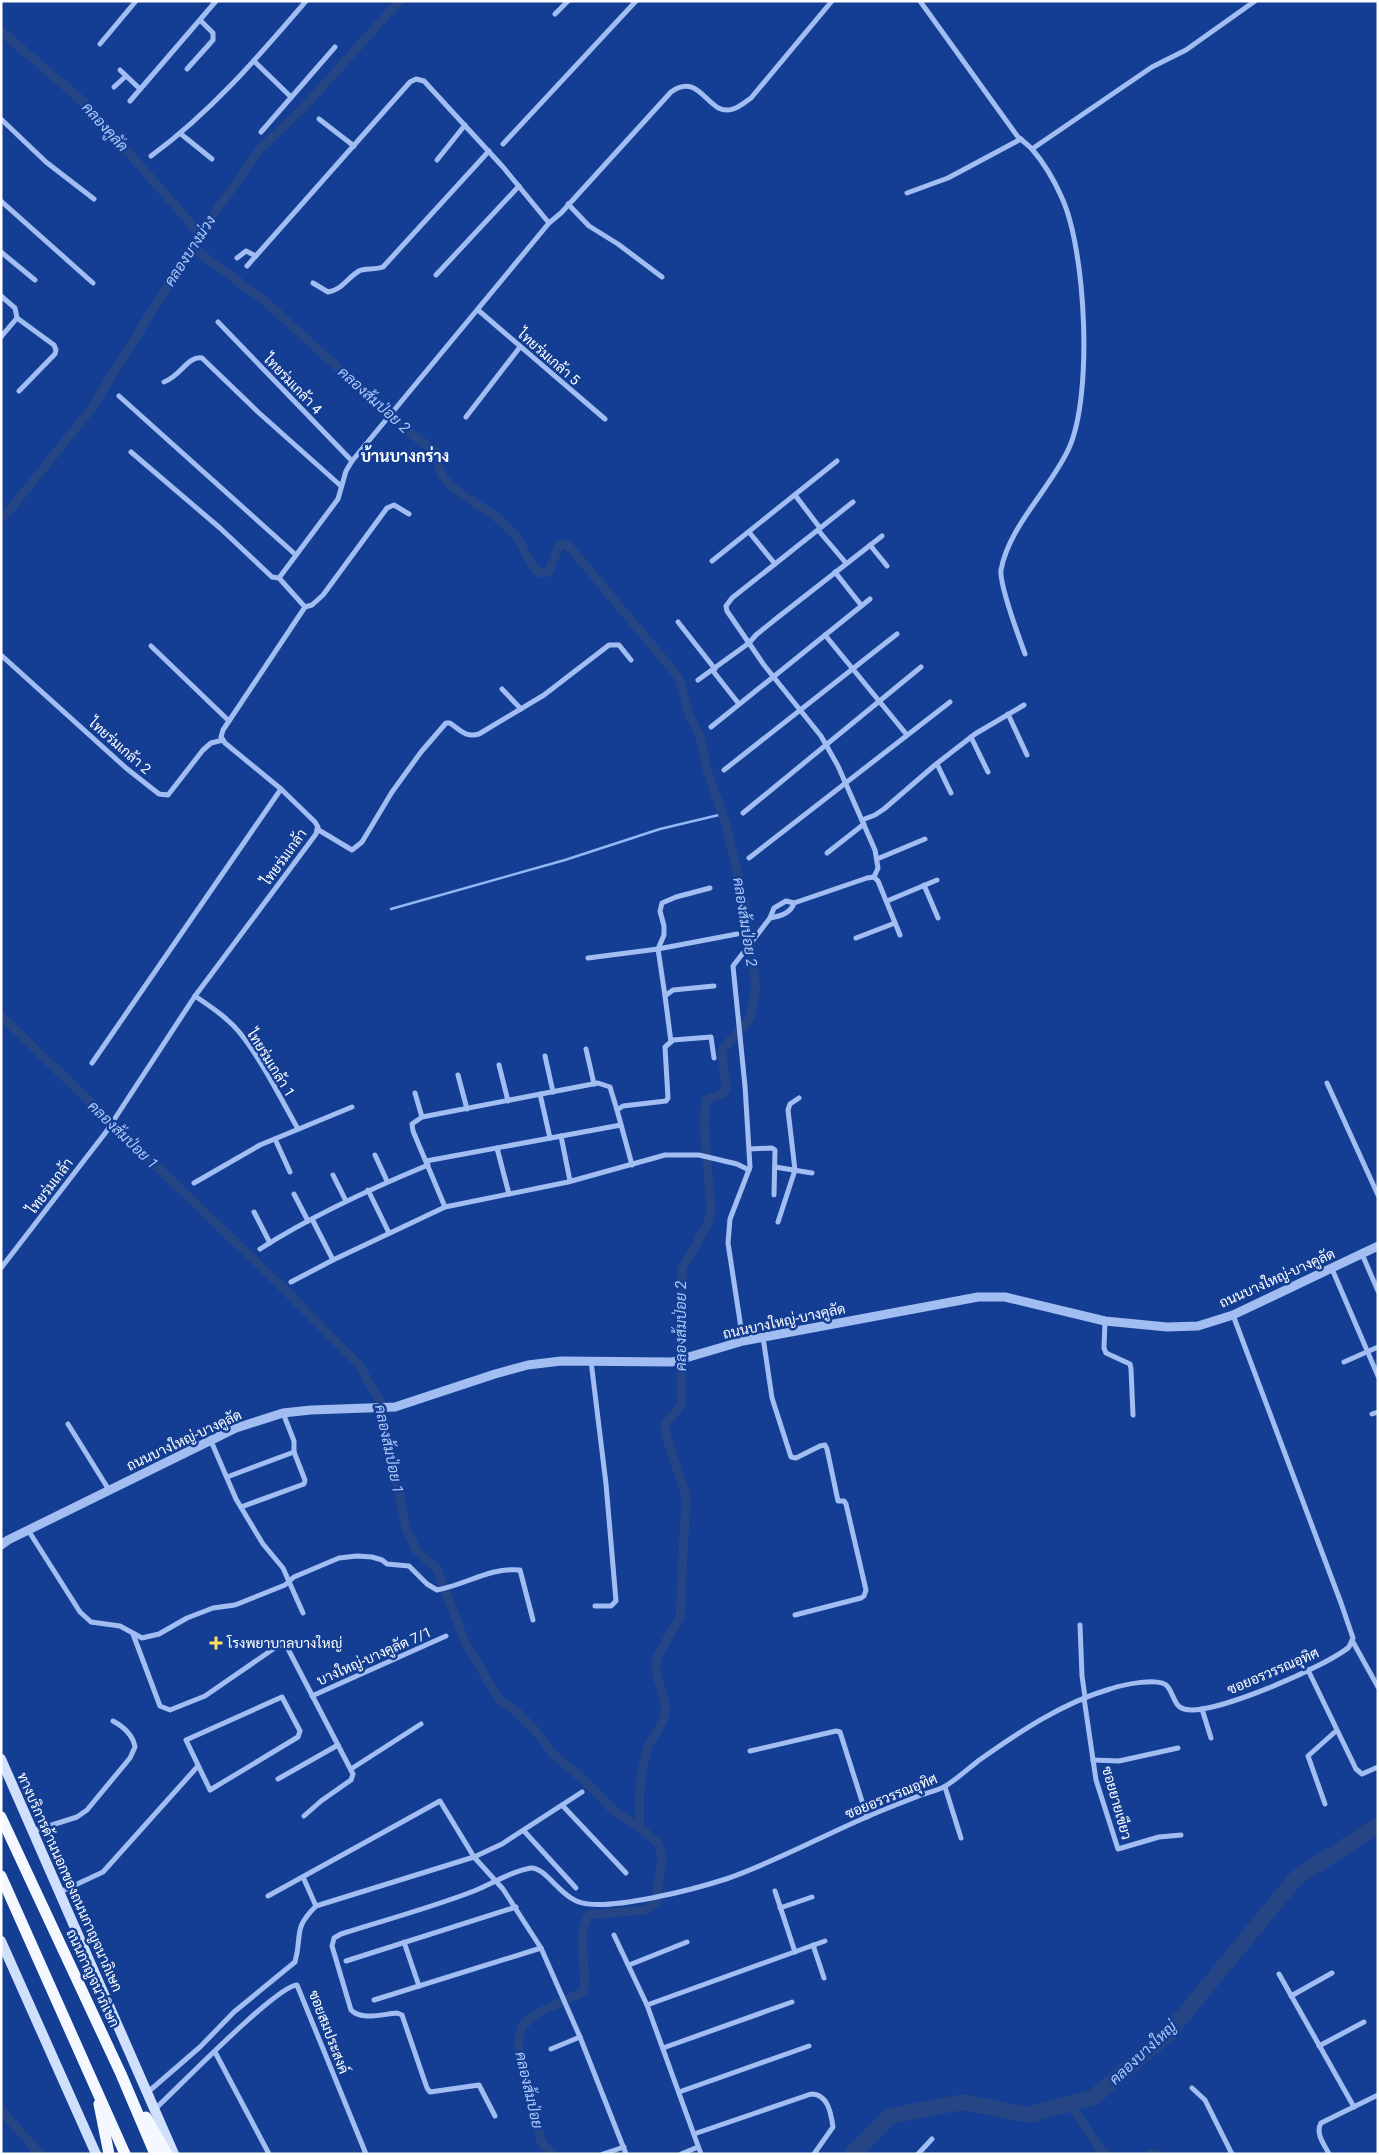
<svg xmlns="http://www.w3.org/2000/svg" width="1379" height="2155" font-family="Roboto,Sarabun,sans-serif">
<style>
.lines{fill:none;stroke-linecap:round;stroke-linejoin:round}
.stream{stroke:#93b7f5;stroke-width:2.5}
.canal{stroke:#264585;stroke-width:9}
.river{stroke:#264585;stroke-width:16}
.minor{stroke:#a1bdf2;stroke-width:5}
.tertiary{stroke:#a1bdf2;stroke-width:9}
.secondary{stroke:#d0dffc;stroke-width:10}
.trunk{stroke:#f6f8ff;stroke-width:11}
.poi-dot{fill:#ffe162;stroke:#133e93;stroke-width:2}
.labels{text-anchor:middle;stroke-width:5;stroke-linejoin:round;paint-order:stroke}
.street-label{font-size:14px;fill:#fff;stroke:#133e93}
.poi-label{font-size:14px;fill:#fff;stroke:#133e93;text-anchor:start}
.water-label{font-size:15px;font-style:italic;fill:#adc8f9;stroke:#133e93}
.quarter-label{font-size:16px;font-weight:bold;fill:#fff;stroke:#133e93}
</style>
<rect width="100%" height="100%" fill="#133e93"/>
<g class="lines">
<path class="stream" d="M 391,909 L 565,860 L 660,829 L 723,814"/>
<g class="canal">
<path d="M 1,31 L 87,105 L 200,234"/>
<path d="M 192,247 L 266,302 L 408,432 L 436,451 C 438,458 439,471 443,477 C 461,500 495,510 515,535 C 525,547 527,563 540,573 L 549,572 L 559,545 L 568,545 L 676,674 L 680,681 L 689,715 L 700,736 L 707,770 L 726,824 L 746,910 L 756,989 L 750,1018 L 722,1050 L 726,1089 L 722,1094 L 706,1100 L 704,1123 L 711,1210 L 707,1225 L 682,1269 L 681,1405 L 665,1425 L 667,1438 L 686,1495 L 680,1617 C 674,1631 654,1654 656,1668 C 657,1684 669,1701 664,1717 C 662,1727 653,1735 649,1744 C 639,1771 639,1799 640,1828"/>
<path d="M 1,518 L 13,506 L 91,409 L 200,234 L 259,150 L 305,106 L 399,1"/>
<path d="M 1,1016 L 284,1289 L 359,1365 L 380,1401 L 406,1528 L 417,1551 L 437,1569 L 465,1642 L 500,1701 L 517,1712 L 533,1728 L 554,1755 L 584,1780 L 611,1808 L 640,1828 L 658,1843 L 662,1855 L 656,1903 L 645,1910 L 590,1915 C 574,1931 589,1969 583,1992 L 535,2014 L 522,2027 L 518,2042 L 541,2141 L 552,2154"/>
<path d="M 1070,2104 L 1101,2151 L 1107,2154"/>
<path d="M 1,2110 L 40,2154"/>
<path d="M 1150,2154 L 1156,2154"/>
</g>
<path class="river" d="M 852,2154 L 890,2116 L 963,2102 L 1028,2115 L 1094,2097 L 1168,2034 L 1296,1878 L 1378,1825"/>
<g class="minor">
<path d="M 920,1 L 1018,137 C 1023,141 1028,145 1032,149 C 1044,163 1055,182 1062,198 C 1086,251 1093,395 1069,448 C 1051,488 1009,526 1001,570 C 999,585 1019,637 1025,654"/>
<path d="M 555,14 L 568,1"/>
<path d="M 100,44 L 136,1"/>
<path d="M 254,61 L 291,97"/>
<path d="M 187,69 L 213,40 L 213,33 L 200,20"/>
<path d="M 120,70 L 140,89"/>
<path d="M 114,87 L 126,76"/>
<path d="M 130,101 L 216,1"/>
<path d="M 1,119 L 46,162 L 94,199"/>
<path d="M 319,119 L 354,146"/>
<path d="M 261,132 L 335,47"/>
<path d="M 181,134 L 212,159"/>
<path d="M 503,144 L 636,1"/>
<path d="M 1032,149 L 1152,67 L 1186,50 L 1255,1"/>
<path d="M 151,156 C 211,112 258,57 306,1"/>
<path d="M 437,160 L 465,125"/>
<path d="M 907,193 L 948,178 L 1021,139"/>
<path d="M 1,201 L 93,283"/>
<path d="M 568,204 L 589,226 L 618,244 L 662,277"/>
<path d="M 1,252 L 35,280"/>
<path d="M 237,258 L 246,251 L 256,256"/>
<path d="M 247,266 L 410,82 L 416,79 L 424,81 L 503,167 L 549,223"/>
<path d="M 436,275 L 519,186"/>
<path d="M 313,283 L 328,292 C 342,290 347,278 359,271 C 364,268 375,270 383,267 L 489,151"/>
<path d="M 1,296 L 15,308 L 17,318"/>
<path d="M 478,310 L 605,419"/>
<path d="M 218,322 L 352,461"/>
<path d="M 1,337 L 17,318 L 54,345 L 56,350 L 55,354 L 19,391"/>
<path d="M 164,382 C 181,376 187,356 202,358 L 258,412 L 341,486"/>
<path d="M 119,396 L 296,555"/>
<path d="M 466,417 L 520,347"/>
<path d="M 131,452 L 220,528 L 272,577 L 279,578"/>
<path d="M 795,495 L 820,528"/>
<path d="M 853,502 L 732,598 L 726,606 L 727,611 L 764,665 L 821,736 L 838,766 L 875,850 L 878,868 L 874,877"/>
<path d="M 818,530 L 846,563"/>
<path d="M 749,532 L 775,564"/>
<path d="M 870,545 L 887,566"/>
<path d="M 712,561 L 837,461"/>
<path d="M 835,572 L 861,605"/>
<path d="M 305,607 L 312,605 L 323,595 L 387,508 L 394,505 L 409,514"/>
<path d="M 678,622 L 715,669"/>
<path d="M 825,635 L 907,735"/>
<path d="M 151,646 L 229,721"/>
<path d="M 1,655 L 126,768 L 159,794 L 168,795 L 203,750 L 211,743 L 223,740"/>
<path d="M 713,671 L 739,704"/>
<path d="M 698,680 L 749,643 L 756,635 L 777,618 L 882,536"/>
<path d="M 502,689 L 521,709"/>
<path d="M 1008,714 L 1027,755"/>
<path d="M 711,727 L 870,599"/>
<path d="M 971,737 L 988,772"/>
<path d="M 937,764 L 951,793"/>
<path d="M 724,770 L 897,634"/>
<path d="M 743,813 L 921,667"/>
<path d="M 862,820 L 875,815 L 884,809 L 935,765 L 975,734 L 1024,705"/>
<path d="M 317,829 L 352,850 L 362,842 L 392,792 L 421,752 L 446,723 L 450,723 C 460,730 466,738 479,734 L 544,695 L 609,645 L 619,645 L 631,660"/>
<path d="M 827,853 L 864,824"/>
<path d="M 749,858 L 950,702"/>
<path d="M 877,859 L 925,839"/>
<path d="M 924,885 L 938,918"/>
<path d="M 887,901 L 937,880"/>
<path d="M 770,918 C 781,916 791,913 794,903"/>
<path d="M 856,938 L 895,923"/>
<path d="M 588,958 L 658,949 L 737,934"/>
<path d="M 195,996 C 211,1007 228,1018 240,1033 C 261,1059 281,1099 298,1129"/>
<path d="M 665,996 L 658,949 L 664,935 L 664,926 L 660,911 L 662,903 L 676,897 L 710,888"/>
<path d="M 671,1042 L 665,996 L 673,990 L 714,986"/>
<path d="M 586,1049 L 594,1084"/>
<path d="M 545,1056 L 553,1092"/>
<path d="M 92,1063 L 281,789"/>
<path d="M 499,1065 L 508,1101"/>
<path d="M 458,1075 L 467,1109"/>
<path d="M 1327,1083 L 1378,1195"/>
<path d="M 415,1093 L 422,1117"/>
<path d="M 540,1094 L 550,1138"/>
<path d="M 561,1136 L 570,1181"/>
<path d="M 275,1139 L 290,1172"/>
<path d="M 497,1148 L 509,1194"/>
<path d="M 750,1149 L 772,1148 L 775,1150 L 774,1195"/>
<path d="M 375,1155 L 387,1181"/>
<path d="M 426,1161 L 621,1125"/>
<path d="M 632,1165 L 617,1110 L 623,1106 L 666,1101 L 668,1098 L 665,1047 L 673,1040 L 711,1037 L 714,1058"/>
<path d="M 775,1167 L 812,1173"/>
<path d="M 333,1175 L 346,1201"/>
<path d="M 194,1183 L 260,1145 L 352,1107"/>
<path d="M 368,1190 L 389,1233"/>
<path d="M 294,1194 L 308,1221"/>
<path d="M 445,1207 L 413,1131 L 412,1124 L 422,1117 L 598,1083 L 610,1087 L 617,1110"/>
<path d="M 254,1212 L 270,1243"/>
<path d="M 312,1219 L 333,1260"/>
<path d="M 778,1222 L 795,1170 L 788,1110 L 790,1104 L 799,1098"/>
<path d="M 260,1249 C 313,1215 370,1189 428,1165"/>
<path d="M 1362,1254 L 1378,1291"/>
<path d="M 1,1268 L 106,1132 L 195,996 L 316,834 L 318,827 L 315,822 L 281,789 L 225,743 L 221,737 L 223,730 L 305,607 L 279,578 L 338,499 L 346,471 L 352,461 L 549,223 L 561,213 L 671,92 C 701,70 708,118 733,109 C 740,107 745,102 751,98 L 832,1"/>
<path d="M 1332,1269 L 1378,1376"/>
<path d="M 291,1282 L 333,1260 L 445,1207 L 568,1182 L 665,1155 L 699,1155 L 737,1164 L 749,1170"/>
<path d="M 1105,1321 L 1104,1348 L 1106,1353 L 1130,1364 L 1131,1369 L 1133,1415"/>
<path d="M 763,1337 L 772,1398 L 791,1457 L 796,1458 L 820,1446 L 825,1445 L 827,1449 L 838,1501 L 844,1501 L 846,1504 L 866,1590 L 864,1596 L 861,1598 L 795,1615"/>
<path d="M 743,1341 L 728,1243 L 730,1219 L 750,1167 L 745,1086 L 733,966 L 770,918 L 774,908 L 786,901 L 794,903 L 867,878 L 874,877 L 878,881 L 900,935"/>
<path d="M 591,1361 L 606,1484 L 616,1601 L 611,1606 L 595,1606"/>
<path d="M 1344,1362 L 1378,1347"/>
<path d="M 1372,1414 L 1378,1412"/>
<path d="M 68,1424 L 109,1490"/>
<path d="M 211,1441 L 236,1499 L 263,1544 L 283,1568 L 303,1613"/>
<path d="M 227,1477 L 294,1452 L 294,1441 L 283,1413"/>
<path d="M 241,1507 L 304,1484 L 305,1480 L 294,1452"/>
<path d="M 28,1530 L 80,1612 L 91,1622 L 120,1626 L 142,1638 L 159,1634 L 187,1618 L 213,1608 L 235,1605 L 285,1585 L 294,1577 L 339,1558 L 357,1556 L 372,1557 L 382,1560 L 387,1564 L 409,1566 L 427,1584 L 437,1590 C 465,1585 490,1567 520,1570 L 533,1620"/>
<path d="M 1080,1625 L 1082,1676 L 1085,1697"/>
<path d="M 133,1634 L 160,1706 L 170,1710 L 205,1696 L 279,1645 L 287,1647 L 353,1774 L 351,1780 L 321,1801 L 304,1816"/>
<path d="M 1353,1642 L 1378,1687"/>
<path d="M 1308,1670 L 1356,1769 L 1362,1774 L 1378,1767"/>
<path d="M 312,1696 L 446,1636"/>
<path d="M 282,1697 L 300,1731 L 298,1737 L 210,1790 L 186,1740 Z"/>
<path d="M 1084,1698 L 1096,1780 L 1118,1849 L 1159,1837 L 1181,1835"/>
<path d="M 1202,1709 L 1211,1738"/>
<path d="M 750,1751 L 836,1731 L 840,1732 L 867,1817"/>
<path d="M 1093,1760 L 1119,1761 L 1178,1748"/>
<path d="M 351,1769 L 421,1724"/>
<path d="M 278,1779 L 338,1745"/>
<path d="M 945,1787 L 961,1838"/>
<path d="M 1325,1804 L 1308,1756 L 1336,1731"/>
<path d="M 562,1805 L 626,1873"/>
<path d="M 33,1831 L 77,1817 L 87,1810 L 130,1758 L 135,1747 C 133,1735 124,1727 113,1721"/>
<path d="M 524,1831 L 576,1888"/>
<path d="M 303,1877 L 316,1906"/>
<path d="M 775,1891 L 795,1952"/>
<path d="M 60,1892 L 103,1872 L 198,1766"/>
<path d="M 268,1896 L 440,1801 L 474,1857 L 503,1889 L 541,1948 L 580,2037 L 626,2154"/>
<path d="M 780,1908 L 812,1897"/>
<path d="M 614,1935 L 647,2005 L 701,2154"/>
<path d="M 404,1942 L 419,1986"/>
<path d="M 813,1945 L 824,1978"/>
<path d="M 346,1961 L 516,1907"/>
<path d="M 629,1965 L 687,1942"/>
<path d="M 1279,1974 L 1354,2107"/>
<path d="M 1291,1996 L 1332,1973"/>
<path d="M 374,2000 L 541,1948"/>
<path d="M 647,2005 L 825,1941"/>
<path d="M 1319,2046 L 1364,2022"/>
<path d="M 663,2048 L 792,2002"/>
<path d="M 551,2049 L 580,2037"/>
<path d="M 215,2052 L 269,2154"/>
<path d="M 1192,2088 L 1205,2100 L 1232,2154"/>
<path d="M 148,2092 L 200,2047 L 234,2012 L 295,1962 C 303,1933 292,1930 316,1906 L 474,1857 L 502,1844 L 582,1792"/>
<path d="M 679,2092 L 809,2046"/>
<path d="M 155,2109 C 178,2088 276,1986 297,1985 L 366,2154"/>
<path d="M 495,2116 L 479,2085 L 430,2092 L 427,2088 L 402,2015 L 397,2013 C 383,2014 362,2021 351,2010 L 332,1946 L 334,1938 L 341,1934 C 385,1920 430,1908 474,1891 C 492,1884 511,1871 531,1868 C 545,1867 560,1896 579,1902 C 608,1912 695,1889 726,1879 C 775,1862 822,1836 869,1816 C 887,1808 904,1802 921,1795 C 930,1792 940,1790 947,1785 C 958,1778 968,1769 978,1761 C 1019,1732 1062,1703 1110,1689 C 1122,1685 1161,1676 1168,1687 C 1174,1695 1174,1706 1184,1709 C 1211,1717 1327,1666 1349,1647 L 1353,1638 L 1341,1603 L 1233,1315"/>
<path d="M 694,2134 L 811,2094 C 828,2094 831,2113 833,2127 L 814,2154"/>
<path d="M 603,2154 L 624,2147"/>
<path d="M 681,2154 L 698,2147"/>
<path d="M 918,2154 L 932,2139"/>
<path d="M 1329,2154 C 1324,2144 1315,2133 1321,2123 L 1378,2095"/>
</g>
<path class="tertiary" d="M 1,1545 L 8,1540 L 236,1428 L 283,1413 L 311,1410 L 395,1407 L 495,1374 L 528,1365 L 561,1361 L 672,1362 L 743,1341 L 978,1297 L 1005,1297 L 1105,1321 L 1167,1327 L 1198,1326 L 1233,1315 L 1378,1246"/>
<g class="secondary">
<path d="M 1,1759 L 174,2154"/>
<path d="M 1,1941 L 96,2154"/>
</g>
<g class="trunk">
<path d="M 1,1817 L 121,2074 L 155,2154"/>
<path d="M 1,1876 L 125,2154"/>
<path d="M 99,2104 L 109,2154"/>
<path d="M 146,2117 L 167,2154"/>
</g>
</g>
<path class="poi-dot" d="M213.5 1635.5h5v5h5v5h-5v5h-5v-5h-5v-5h5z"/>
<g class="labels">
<g class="street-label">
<text transform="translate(549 357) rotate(41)" y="5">ไทยร่มเกล้า 5</text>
<text transform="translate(293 384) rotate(46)" y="5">ไทยร่มเกล้า 4</text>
<text transform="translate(120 746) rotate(41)" y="5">ไทยร่มเกล้า 2</text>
<text transform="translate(284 857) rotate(-54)" y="5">ไทยร่มเกล้า</text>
<text transform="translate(271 1063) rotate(58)" y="5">ไทยร่มเกล้า 1</text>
<text transform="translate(50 1186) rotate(-53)" y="5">ไทยร่มเกล้า</text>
<text transform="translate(1277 1278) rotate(-24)" y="5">ถนนบางใหญ่-บางคูลัด</text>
<text transform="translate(784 1321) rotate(-12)" y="5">ถนนบางใหญ่-บางคูลัด</text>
<text transform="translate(184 1440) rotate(-25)" y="5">ถนนบางใหญ่-บางคูลัด</text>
<text transform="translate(374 1656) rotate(-24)" y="5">บางใหญ่-บางคูลัด 7/1</text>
<text transform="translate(1273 1671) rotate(-23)" y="5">ซอยอรวรรณอุทิศ</text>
<text transform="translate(891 1796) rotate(-22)" y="5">ซอยอรวรรณอุทิศ</text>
<text transform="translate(1117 1803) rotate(74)" y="5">ซอยยายเขียว</text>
<text transform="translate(70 1882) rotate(66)" y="5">ทางบริการด้านนอกของถนนกาญจนาภิเษก</text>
<text transform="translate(93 1978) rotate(65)" y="5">ถนนกาญจนาภิเษก</text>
<text transform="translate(329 2032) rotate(69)" y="5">ซอยสมประสงค์</text>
</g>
<g class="poi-label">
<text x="227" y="1648">โรงพยาบาลบางใหญ่</text>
</g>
<g class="water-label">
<text transform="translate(105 127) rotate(48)" y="5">คลองคูลัด</text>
<text transform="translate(190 251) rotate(-57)" y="5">คลองบางม่วง</text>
<text transform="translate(374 400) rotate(42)" y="5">คลองส้มป่อย 2</text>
<text transform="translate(745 922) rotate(81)" y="5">คลองส้มป่อย 2</text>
<text transform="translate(123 1135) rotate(44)" y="5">คลองส้มป่อย 1</text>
<text transform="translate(681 1326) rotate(-90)" y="5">คลองส้มป่อย 2</text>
<text transform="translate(389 1449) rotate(78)" y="5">คลองส้มป่อย 1</text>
<text transform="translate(1143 2053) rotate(-43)" y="5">คลองบางใหญ่</text>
<text transform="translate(529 2090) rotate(77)" y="5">คลองส้มป่อย</text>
</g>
<g class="quarter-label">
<text x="405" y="462">บ้านบางกร่าง</text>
</g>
</g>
<rect width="1379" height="2155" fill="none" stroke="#ffffff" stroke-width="5"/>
</svg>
